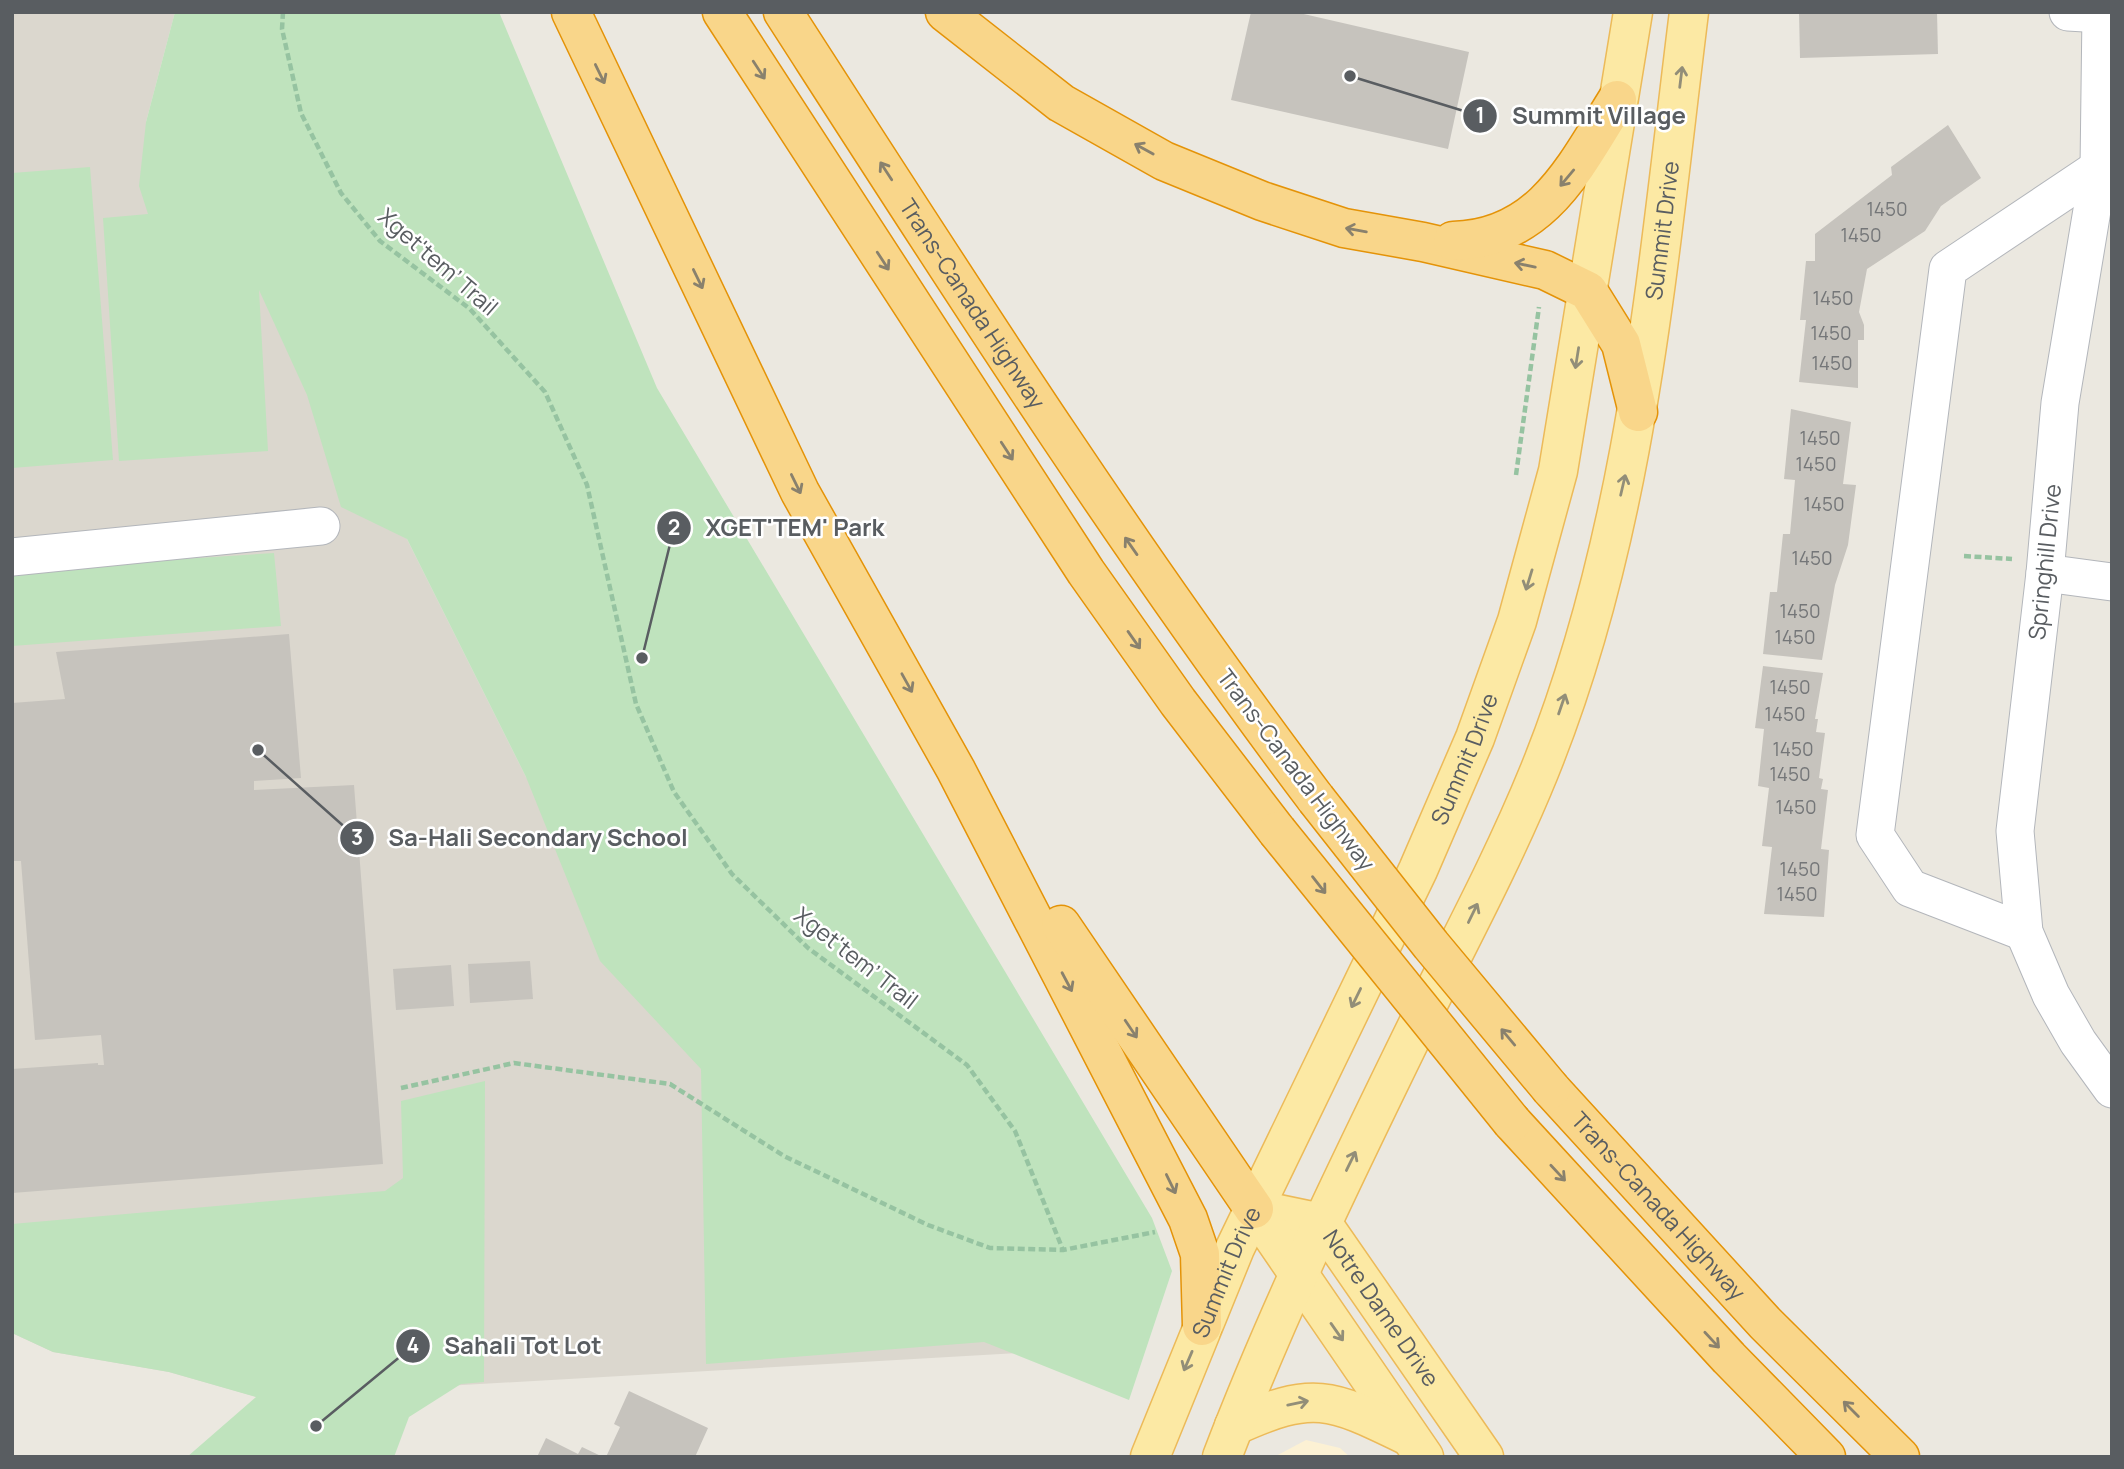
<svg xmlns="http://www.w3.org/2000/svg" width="2124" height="1469" font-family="Manrope,sans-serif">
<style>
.commercial{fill:#fcf1d4}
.education{fill:#dbd7ce}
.green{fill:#bfe3bd}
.building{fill:#c6c3bd}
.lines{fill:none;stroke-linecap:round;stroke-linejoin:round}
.minor-casing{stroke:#b3b6bb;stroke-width:39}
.major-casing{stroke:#ecba59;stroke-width:41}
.highway-casing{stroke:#e49308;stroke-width:41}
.path{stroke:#96c3a1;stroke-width:4.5;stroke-dasharray:7 3.5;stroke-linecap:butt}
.minor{stroke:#fff;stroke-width:37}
.major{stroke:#fce9a4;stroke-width:38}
.highway{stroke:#f9d68a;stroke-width:38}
.highway-bridge-casing{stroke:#e49308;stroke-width:41;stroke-linecap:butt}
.highway-bridge{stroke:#f9d68a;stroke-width:38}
.oneway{stroke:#89816d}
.oneway2{stroke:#928e78}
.labels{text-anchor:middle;stroke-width:5;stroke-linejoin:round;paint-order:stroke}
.number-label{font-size:19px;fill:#747678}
.street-label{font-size:23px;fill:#595d61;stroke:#fff}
.leader{fill:none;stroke:#595d61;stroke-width:2.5}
.callout-dot{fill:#595d61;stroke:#fff;stroke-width:2.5}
.mark-label{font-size:21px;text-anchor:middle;font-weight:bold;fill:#fff}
.callout-label{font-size:24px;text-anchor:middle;font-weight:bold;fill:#595d61;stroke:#fff;stroke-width:5;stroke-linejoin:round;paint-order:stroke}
</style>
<rect width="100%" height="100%" fill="#ebe8e0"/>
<path class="commercial" d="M 1306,1440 L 1340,1448 L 1350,1457 L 1274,1457 Z"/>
<path class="education" d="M 12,12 L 175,12 L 146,122 L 208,179 L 407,539 L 526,777 L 1052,1351 L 257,1397 L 169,1372 L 53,1352 L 12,1333 Z"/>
<g class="green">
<path d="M 175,12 L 499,12 L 657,388 L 1152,1218 L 1172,1271 L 1129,1400 L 984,1342 L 706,1364 L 701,1069 L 600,961 L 526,777 L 407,539 L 341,507 L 307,395 L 259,290 L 268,451 L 119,461 L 103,218 L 148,214 L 139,186 L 146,122 Z"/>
<path d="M 90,167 L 113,460 L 12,468 L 12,173 Z"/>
<path d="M 274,553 L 281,626 L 12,646 L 12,570 Z"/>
<path d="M 485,1081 L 484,1382 L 461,1384 L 409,1417 L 394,1457 L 187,1457 L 256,1397 L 169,1372 L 53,1352 L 12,1333 L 12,1224 L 385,1191 L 403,1178 L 401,1101 Z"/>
</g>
<g class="building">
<path d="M 1251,12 L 1295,12 L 1469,52 L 1448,149 L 1231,100 Z"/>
<path d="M 1799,12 L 1937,12 L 1938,54 L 1800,58 Z"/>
<path d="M 1948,125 L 1981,178 L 1941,206 L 1925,231 L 1867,269 L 1859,312 L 1864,325 L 1864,340 L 1858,340 L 1858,388 L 1799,382 L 1806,320 L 1800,320 L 1806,261 L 1815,261 L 1815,234 L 1892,175 L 1891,167 Z"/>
<path d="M 1791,409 L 1851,422 L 1843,484 L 1856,485 L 1848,545 L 1835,585 L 1822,660 L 1763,654 L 1770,592 L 1777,592 L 1783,534 L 1790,534 L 1795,480 L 1784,479 Z"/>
<path d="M 289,634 L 301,778 L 254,781 L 254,790 L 354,785 L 383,1164 L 12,1193 L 12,1069 L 98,1063 L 98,1065 L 104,1065 L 101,1035 L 35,1040 L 21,861 L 12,861 L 12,703 L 65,699 L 56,652 Z"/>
<path d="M 1763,666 L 1823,673 L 1815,719 L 1818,719 L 1816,732 L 1825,733 L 1819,778 L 1823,779 L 1821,789 L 1828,790 L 1821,849 L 1829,850 L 1824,917 L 1764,914 L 1772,847 L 1762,846 L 1769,788 L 1758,786 L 1764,729 L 1755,728 Z"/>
<path d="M 530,961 L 533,999 L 470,1003 L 468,964 Z"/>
<path d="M 451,965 L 454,1006 L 396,1010 L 393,969 Z"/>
<path d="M 629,1391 L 708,1428 L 695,1457 L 606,1457 L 620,1427 L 614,1424 Z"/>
<path d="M 546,1438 L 578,1454 L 582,1447 L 603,1457 L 537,1457 Z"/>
</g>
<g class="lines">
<g class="minor-casing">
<g id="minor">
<path d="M 2068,12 L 2102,14"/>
<path d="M 2101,12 L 2099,168 L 2060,403 L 2045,573 L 2015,831 L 2024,932 L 2051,995 L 2078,1042 L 2112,1089"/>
<path d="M 12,557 L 321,526"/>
<path d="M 2045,573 L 2112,582"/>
<path d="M 2024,932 L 1910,888 L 1875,835 L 1948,269 L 2099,168"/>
</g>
</g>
<g class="major-casing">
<g id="major">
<path id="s1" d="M 1254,1209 L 1322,1223 L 1484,1457"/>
<path d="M 1254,1209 L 1424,1457"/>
<path d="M 1234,1426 C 1313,1390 1330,1398 1406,1435"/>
<path id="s2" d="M 1150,1457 L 1235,1248 L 1418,870 L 1475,738 L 1517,621 L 1558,471 L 1633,12"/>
<path id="s3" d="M 1222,1457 C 1279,1308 1349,1165 1419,1022 C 1460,940 1504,858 1539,772 C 1637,531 1657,268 1689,12"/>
</g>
</g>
<g class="highway-casing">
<g id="highway">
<path d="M 571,12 L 800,492 L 956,770 L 1188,1219 L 1200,1254 L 1202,1326"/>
<path d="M 722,12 L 1086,572 L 1178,702 L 1277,831"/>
<path id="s4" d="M 783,12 C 955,279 1125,546 1316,799"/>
<path d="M 945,12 L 1061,103 L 1164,161 L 1262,201 L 1344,228 L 1423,242 L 1545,270 L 1588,291 L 1621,344 L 1638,412"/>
<path d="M 1453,241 C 1542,239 1575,167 1617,100"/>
<path d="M 1061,925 L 1254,1209"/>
<path id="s5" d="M 1551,1089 L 1765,1323 L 1900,1457"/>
<path d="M 1512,1122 L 1729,1358 L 1826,1457"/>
</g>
</g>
<g class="path">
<path d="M 283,12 L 282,29 L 301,113 L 341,193 L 380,241 L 470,309 L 545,392 L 587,485 L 636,704 L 674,792 L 732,874 L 808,948 L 967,1065 L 1015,1131 L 1063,1250"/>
<path d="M 1516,475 L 1539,307"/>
<path d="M 1964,556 L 2012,559"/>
<path d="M 401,1088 L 514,1063 L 670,1084 L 784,1156 L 928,1225 L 990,1248 L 1063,1250 L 1155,1232"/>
</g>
<use href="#minor" class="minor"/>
<use href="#major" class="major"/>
<use href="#highway" class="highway"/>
<g class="highway-bridge-casing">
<g id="highway-bridge">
<path d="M 1316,799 L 1431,945 L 1551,1089"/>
<path d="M 1277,831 L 1512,1122"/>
</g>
</g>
<use href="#highway-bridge" class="highway-bridge"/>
</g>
<defs><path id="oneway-shaft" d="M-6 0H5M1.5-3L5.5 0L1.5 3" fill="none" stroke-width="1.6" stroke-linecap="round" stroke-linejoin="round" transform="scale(1.75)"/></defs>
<g class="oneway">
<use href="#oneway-shaft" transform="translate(759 70) rotate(57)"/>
<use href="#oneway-shaft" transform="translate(600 74) rotate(64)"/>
<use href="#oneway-shaft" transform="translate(1144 149) rotate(-151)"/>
<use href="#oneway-shaft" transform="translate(886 171) rotate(-123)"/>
<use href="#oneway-shaft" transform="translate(1567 178) rotate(130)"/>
<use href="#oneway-shaft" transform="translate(1356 230) rotate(-170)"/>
<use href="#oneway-shaft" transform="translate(883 261) rotate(57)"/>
<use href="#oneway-shaft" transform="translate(1525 265) rotate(-168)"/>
<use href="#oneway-shaft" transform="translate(698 279) rotate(64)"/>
<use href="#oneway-shaft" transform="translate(1007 451) rotate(57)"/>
<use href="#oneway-shaft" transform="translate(796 484) rotate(64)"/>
<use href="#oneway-shaft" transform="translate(1131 546) rotate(-125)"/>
<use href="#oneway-shaft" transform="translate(1134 640) rotate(55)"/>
<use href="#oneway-shaft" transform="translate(907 683) rotate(61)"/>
<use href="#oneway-shaft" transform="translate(1319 885) rotate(52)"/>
<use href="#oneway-shaft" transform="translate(1067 982) rotate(62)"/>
<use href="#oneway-shaft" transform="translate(1131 1029) rotate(56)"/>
<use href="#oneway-shaft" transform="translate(1508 1037) rotate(-130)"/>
<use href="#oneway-shaft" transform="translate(1558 1173) rotate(47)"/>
<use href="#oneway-shaft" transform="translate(1171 1184) rotate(64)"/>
<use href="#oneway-shaft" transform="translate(1712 1340) rotate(47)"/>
<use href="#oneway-shaft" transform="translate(1851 1409) rotate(-135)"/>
</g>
<g class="oneway2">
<use href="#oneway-shaft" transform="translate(1681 77) rotate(-83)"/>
<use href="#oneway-shaft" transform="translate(1577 358) rotate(99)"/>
<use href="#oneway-shaft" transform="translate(1623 485) rotate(-77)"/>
<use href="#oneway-shaft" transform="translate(1529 580) rotate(107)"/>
<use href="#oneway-shaft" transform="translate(1562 704) rotate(-71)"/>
<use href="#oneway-shaft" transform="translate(1473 913) rotate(-64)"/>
<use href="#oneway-shaft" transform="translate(1356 998) rotate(116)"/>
<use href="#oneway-shaft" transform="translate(1351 1161) rotate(-64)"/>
<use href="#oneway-shaft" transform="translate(1337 1332) rotate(55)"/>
<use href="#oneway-shaft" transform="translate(1188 1361) rotate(113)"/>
<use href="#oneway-shaft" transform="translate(1298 1403) rotate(-12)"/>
</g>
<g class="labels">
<g class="number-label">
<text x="1887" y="216">1450</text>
<text x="1861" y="242">1450</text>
<text x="1833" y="305">1450</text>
<text x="1831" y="340">1450</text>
<text x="1832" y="370">1450</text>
<text x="1820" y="445">1450</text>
<text x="1816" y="471">1450</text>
<text x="1824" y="511">1450</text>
<text x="1812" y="565">1450</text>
<text x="1800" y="618">1450</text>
<text x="1795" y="644">1450</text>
<text x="1790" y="694">1450</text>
<text x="1785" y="721">1450</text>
<text x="1793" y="756">1450</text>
<text x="1790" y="781">1450</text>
<text x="1796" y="814">1450</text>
<text x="1800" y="876">1450</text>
<text x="1797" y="901">1450</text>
</g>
<g class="street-label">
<text dy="8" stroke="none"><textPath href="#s3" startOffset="1312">Summit Drive</textPath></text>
<text transform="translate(438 262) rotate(41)" y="8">Xget'tem' Trail</text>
<text dy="8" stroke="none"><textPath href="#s4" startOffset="348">Trans-Canada Highway</textPath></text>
<text transform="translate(2045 562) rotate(-84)" y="8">Springhill Drive</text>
<text dy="8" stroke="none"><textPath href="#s2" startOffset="766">Summit Drive</textPath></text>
<text transform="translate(1296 770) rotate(53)" y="8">Trans-Canada Highway</text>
<text transform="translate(856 958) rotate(38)" y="8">Xget'tem' Trail</text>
<text dy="8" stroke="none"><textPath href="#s5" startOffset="159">Trans-Canada Highway</textPath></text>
<text dy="8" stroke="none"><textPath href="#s2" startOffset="200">Summit Drive</textPath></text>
<text dy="8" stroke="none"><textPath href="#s1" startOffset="173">Notre Dame Drive</textPath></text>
</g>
</g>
<path class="leader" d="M1350 76L1480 116M642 658L674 528M258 750L357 838M316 1426L413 1346"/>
<g class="callout-dot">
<circle cx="1350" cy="76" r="7"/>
<circle cx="642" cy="658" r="7"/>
<circle cx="258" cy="750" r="7"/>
<circle cx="316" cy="1426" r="7"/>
<circle cx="1480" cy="116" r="18"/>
<circle cx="674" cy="528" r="18"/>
<circle cx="357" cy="838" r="18"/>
<circle cx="413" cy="1346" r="18"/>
</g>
<g class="mark-label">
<text x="1480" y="123">1</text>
<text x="674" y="535">2</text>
<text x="357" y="845">3</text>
<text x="413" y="1353">4</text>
</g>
<g class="callout-label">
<text x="1599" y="124">Summit Village</text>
<text x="795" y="536">XGET'TEM' Park</text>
<text x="538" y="846">Sa-Hali Secondary School</text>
<text x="523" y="1354">Sahali Tot Lot</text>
</g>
<rect width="2124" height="1469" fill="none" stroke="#595d61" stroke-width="28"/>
</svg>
